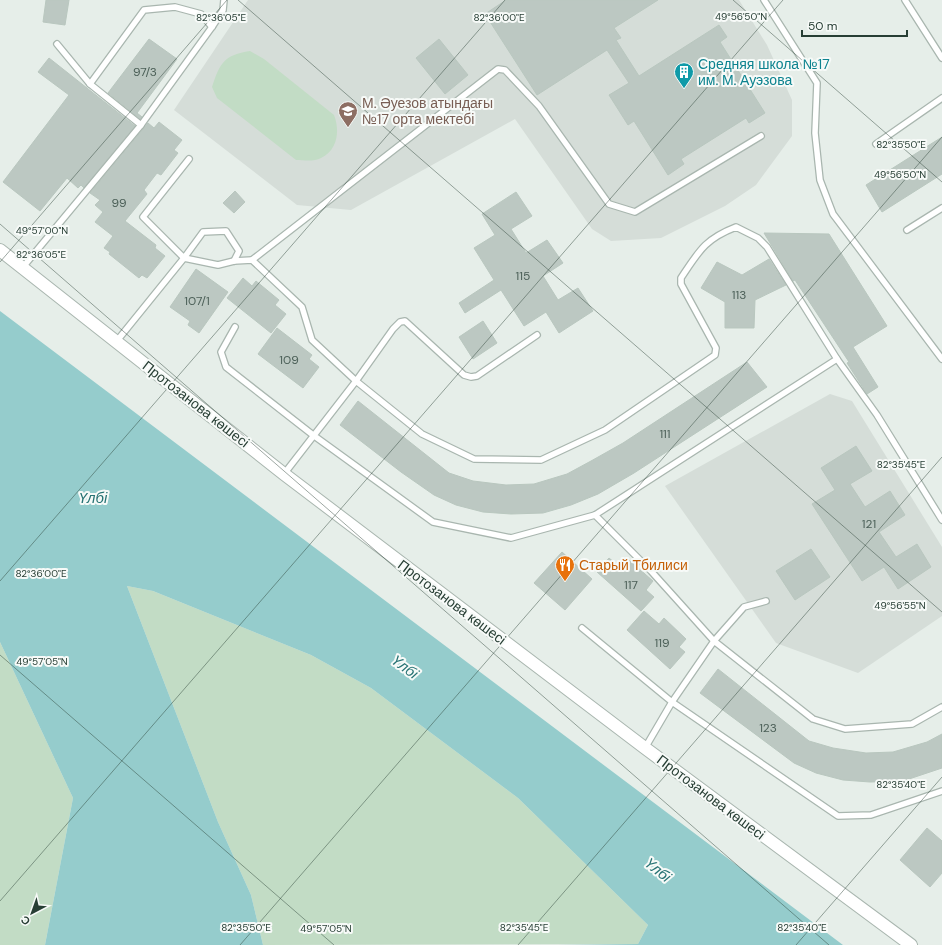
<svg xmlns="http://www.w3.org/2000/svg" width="942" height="945" font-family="'DM Sans',sans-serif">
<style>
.built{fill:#d5ddd8}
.green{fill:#c2dcc5}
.water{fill:#95cccc}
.building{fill:#bcc8c2;stroke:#b9c7bf}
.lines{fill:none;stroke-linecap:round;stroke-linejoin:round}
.service-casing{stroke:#a9b6af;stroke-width:8}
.tertiary-casing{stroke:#a9b6af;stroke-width:14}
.service{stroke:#fff;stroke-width:5.5}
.tertiary{stroke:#fff;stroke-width:12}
.ticks{fill:none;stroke:#273e34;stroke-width:1;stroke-opacity:0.45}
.labels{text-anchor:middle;stroke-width:4;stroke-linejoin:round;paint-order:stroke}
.number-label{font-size:12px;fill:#4c6058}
.culture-label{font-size:14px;fill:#0d838f;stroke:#f7faf8;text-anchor:start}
.education-label{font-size:14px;fill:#785e54;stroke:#f7faf8;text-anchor:start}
.street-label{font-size:14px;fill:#273e34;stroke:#f7faf8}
.food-label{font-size:14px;fill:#c56008;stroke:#f7faf8;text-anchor:start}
.water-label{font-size:15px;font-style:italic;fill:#277374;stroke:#f7faf8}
.ticks-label{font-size:10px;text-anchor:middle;fill:#273e34;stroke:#f7faf8;stroke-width:4;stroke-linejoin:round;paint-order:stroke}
</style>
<rect width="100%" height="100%" fill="#e6eee9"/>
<g class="built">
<path d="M 248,0 L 739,0 L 767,45 L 792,100 L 792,136 L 756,185 L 725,206 L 661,238 L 611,241 L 592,229 L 515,119 L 351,210 L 297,205 L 174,110 Z"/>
<path d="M 830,394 L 852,401 L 942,547 L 942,616 L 858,673 L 776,643 L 665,486 Z"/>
</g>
<g class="green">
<path d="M 250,51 L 264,59 L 334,115 C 340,130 338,150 321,158 C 314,162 303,160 296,160 L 217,98 L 212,87 C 220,63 224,55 250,51 Z"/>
<path d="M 127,586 L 153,591 L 311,655 L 371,688 L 518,798 L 648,925 L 638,944 L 263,945 L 251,895 L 218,822 Z"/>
<path d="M 0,642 L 73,798 L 45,945 L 0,945 Z"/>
</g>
<path class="water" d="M 0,311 L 843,945 L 558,945 L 638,944 L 648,925 L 518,798 L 371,688 L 311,655 L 153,591 L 127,586 L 218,822 L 251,895 L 263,945 L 45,945 L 73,798 L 0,642 Z"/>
<g class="building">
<path d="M 46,0 L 69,0 L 65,25 L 43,22 Z"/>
<path d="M 506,0 L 658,0 L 614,28 L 621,38 L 616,40 L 639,76 L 719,25 L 727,37 L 720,42 L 765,113 L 749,123 L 746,118 L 681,159 L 684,164 L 668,175 L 634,121 L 628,125 L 609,95 L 629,83 L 607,50 L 537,95 L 485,14 Z"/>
<path d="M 149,39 L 177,59 L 137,113 L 142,117 L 140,119 L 108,93 Z"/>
<path d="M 439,39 L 468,75 L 445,94 L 416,58 Z"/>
<path d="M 49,58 L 135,126 L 84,188 L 81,185 L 78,188 L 67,178 L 40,211 L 3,182 L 69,95 L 38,72 Z"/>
<path d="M 159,122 L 182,140 L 174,150 L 178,153 L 161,175 L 157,173 L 144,190 L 147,194 L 125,221 L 156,245 L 155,248 L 165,256 L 147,278 L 142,275 L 139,278 L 109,254 L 110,252 L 104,248 L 113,236 L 95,222 L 103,212 L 95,205 L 100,200 L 90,193 L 148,123 L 154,128 Z"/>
<path d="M 942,137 L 942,174 L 882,212 L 866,185 Z"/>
<path d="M 235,191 L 245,202 L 234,213 L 223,203 Z"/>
<path d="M 516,192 L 532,216 L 511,229 L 526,253 L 547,240 L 563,263 L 543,276 L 558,300 L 578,288 L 593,311 L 559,333 L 546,312 L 524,326 L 501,290 L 465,313 L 459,303 L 494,280 L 474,248 L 495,235 L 482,214 Z"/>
<path d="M 764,233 L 829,234 L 887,326 L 853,347 L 878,387 L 867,394 L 847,363 L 849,362 L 795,280 L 793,281 Z"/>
<path d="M 769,259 L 786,285 L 755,300 L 754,328 L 725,328 L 725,302 L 701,288 L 717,262 L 742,275 Z"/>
<path d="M 196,269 L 228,292 L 199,333 L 188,325 L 190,321 L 170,307 Z"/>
<path d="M 243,278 L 252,286 L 256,281 L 279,300 L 275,305 L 286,314 L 271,333 L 227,298 Z"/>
<path d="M 483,321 L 497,343 L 473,359 L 459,337 Z"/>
<path d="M 277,328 L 312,355 L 309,359 L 319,367 L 303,388 L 258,354 Z"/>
<path d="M 747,362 L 767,387 L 634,473 L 598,494 L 571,505 L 543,513 L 511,514 L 483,512 L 456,505 L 434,495 L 401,472 L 340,425 L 358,401 L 449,473 L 473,481 L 506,485 L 534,484 L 567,474 L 591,461 L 623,443 Z"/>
<path d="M 856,446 L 872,471 L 850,484 L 865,507 L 890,491 L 905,515 L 879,532 L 896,557 L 917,544 L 931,567 L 898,589 L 884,567 L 862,581 L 812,504 L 835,490 L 821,468 Z"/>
<path d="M 811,549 L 830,577 L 795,600 L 776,571 Z"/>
<path d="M 562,552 L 592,579 L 565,610 L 534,583 Z"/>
<path d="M 609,558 L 622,569 L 629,560 L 653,581 L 646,590 L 654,597 L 641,611 L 597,572 Z"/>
<path d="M 644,611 L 659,624 L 664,618 L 686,639 L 679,647 L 685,652 L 670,669 L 627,630 Z"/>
<path d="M 718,669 L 809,741 L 833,748 L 866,753 L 893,752 L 927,742 L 942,734 L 942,768 L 903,781 L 870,782 L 843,780 L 816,773 L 794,763 L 700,693 Z"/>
<path d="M 927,828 L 942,841 L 942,873 L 930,887 L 900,860 Z"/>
</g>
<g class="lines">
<g class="service-casing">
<g id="service">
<path d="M 764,0 L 817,83 L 815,133 L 820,180 L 833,214 L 942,359"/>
<path d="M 905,0 L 942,58"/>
<path d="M 57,44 L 90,84 L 141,125"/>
<path d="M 90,84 L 144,10 L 175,7 L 201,14 L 212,27"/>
<path d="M 876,144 L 942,98"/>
<path d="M 189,159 L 143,217 L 184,258 L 203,232 L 226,231 L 239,251 L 234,261"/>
<path d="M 907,230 L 942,208"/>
<path d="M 252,260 L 498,69 L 505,70 L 539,106 L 609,204 L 635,212 L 761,136"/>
<path d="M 23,267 L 141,125 L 212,27 L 223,10 L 224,0"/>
<path d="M 235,327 L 221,352 L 226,367 L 313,435 L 433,522 L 511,538 L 595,515 L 837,359 L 767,247 L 758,238 L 736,227 C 705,239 699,251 681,278 L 681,284 L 716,348 L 715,355 L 605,430 L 541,460 L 474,459 L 422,434 L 356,381 L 284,474"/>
<path d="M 116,342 L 184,258 L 218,265 L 234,261 L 252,260 L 302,307 L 312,340 L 356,381 L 393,329 L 400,322 L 405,321 L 464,375 L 471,377 L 477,376 L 537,335"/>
<path d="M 837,359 L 877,415 L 942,520"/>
<path d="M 595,515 L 651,571 L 714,641 L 744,607 L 766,601"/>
<path d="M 582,628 L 672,702 L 838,816 L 871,815 L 942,791"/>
<path d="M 645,748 L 672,702 L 714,641 L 813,719 L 845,729 L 912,724 L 942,707"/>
</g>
</g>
<g class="tertiary-casing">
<path id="tertiary" d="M 0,250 L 284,474 L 645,748 L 911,945"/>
</g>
<use href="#service" class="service"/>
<use href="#tertiary" class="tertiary"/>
</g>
<path class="ticks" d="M 238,0 L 942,612M 733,0 L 942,182M 0,224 L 829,945M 0,262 L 227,0M 0,581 L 505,0M 0,655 L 334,945M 0,901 L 783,0M 240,945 L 942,137M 518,945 L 942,457M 796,945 L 942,777"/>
<defs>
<g id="building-pin" transform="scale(1)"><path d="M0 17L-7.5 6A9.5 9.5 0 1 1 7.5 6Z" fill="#0f9aa8" stroke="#f7faf8"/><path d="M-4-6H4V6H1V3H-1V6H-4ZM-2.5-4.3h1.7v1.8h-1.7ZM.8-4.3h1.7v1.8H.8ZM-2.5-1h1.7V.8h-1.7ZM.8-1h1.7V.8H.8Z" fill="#fff"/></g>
<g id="school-pin" transform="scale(1)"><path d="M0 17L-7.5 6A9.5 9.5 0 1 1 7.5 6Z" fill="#8d6e63" stroke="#f7faf8"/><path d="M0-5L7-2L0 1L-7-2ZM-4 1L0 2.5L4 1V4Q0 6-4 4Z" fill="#fff"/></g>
<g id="restaurant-pin" transform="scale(1)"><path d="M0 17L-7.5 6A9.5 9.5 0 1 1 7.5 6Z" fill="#e8710a" stroke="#f7faf8"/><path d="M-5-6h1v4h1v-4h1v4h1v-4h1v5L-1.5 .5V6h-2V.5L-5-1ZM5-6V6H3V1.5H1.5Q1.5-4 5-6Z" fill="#fff"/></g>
</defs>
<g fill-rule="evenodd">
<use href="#building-pin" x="684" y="72"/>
<use href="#school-pin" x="348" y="111"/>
<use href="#restaurant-pin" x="565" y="565"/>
</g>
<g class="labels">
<g class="number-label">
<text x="145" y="76">97/3</text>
<text x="119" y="207">99</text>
<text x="523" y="280">115</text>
<text x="739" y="299">113</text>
<text x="197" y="305">107/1</text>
<text x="289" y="364">109</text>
<text x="665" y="438">111</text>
<text x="869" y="528">121</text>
<text x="631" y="589">117</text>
<text x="662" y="647">119</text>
<text x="768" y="732">123</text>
</g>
<g class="culture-label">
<text x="698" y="69">Средняя школа №17<tspan x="698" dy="16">им. М. Ауэзова</tspan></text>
</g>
<g class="education-label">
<text x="362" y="108">М. Әуезов атындағы<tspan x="362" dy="16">№17 орта мектебі</tspan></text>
</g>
<g class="street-label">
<text transform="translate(196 404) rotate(38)" y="5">Протозанова көшесі</text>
<text transform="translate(452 602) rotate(37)" y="5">Протозанова көшесі</text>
<text transform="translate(711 797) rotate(37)" y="5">Протозанова көшесі</text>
</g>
<g class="food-label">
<text x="579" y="570">Старый Тбилиси</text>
</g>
<g class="water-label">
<text x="93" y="503">Үлбі</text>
<text transform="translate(405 667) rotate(37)" y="5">Үлбі</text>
<text transform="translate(658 870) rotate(39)" y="5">Үлбі</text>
</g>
</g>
<g class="ticks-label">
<text x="741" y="20">49°56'50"N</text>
<text x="221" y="21">82°36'05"E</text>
<text x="499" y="21">82°36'00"E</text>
<text x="901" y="148">82°35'50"E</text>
<text x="900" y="178">49°56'50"N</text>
<text x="42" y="234">49°57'00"N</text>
<text x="41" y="258">82°36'05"E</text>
<text x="901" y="468">82°35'45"E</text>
<text x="41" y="577">82°36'00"E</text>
<text x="900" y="609">49°56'55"N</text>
<text x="42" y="665">49°57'05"N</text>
<text x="901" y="788">82°35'40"E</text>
<text x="246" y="931">82°35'50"E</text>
<text x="524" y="931">82°35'45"E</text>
<text x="802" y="931">82°35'40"E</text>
<text x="326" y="932">49°57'05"N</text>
</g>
<g transform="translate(32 913) rotate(221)" stroke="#f7faf8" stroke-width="3" paint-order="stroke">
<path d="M0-3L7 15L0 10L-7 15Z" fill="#273e34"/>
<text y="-6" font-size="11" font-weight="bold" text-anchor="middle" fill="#273e34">С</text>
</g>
<path d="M802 30v6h105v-6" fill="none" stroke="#273e34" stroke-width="2"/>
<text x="808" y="30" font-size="12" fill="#273e34" stroke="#f7faf8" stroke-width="3" paint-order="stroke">50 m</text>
</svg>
